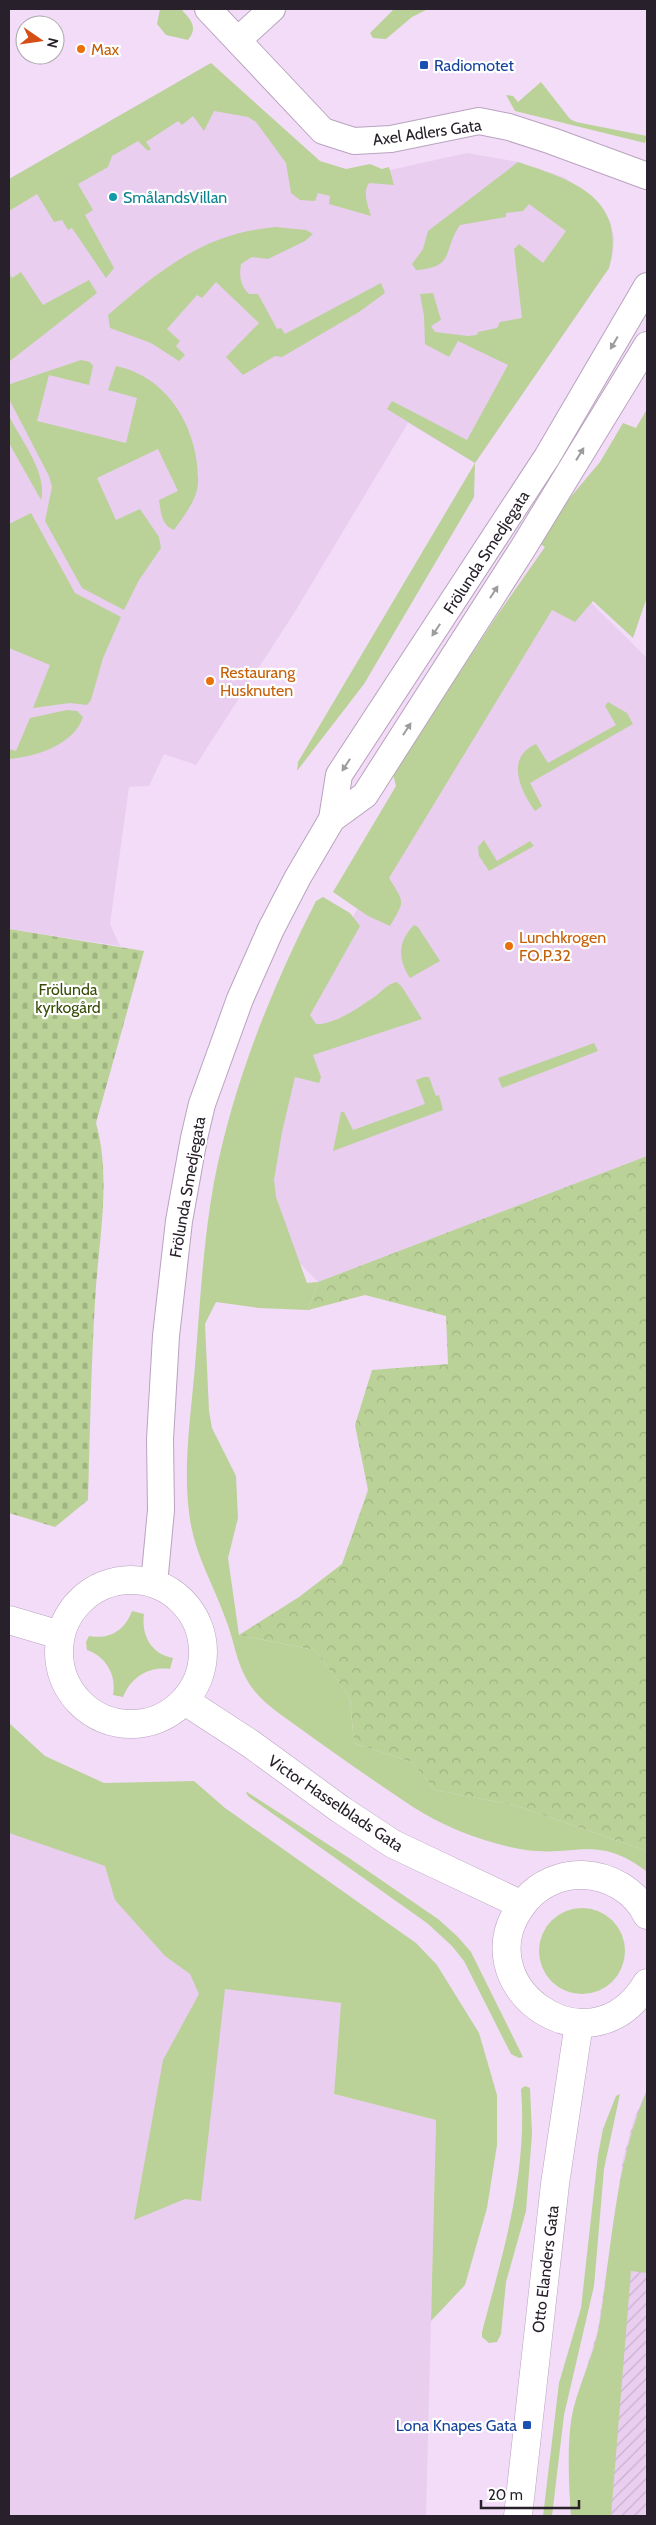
<svg xmlns="http://www.w3.org/2000/svg" width="656" height="2525" font-family="Cabin,sans-serif">
<style>
.built{fill:#e9cef0}
.industrial{fill:url(#industrial-furrows)}
.green{fill:#bad297}
.forest{fill:url(#forest-crowns)}
.cemetery{fill:url(#cemetery-stones)}
.lines{fill:none;stroke-linecap:round;stroke-linejoin:round}
.street-casing{stroke:#b9a3be;stroke-width:28}
.secondary-casing{stroke:#b9a3be;stroke-width:29}
.street{stroke:#fff;stroke-width:26}
.secondary{stroke:#fff;stroke-width:28}
.oneway{fill:#9e9b9f}
.food-dot{fill:#e8710a;stroke:#fff;stroke-width:2}
.transit-dot{fill:#1a4fb4;stroke:#fff;stroke-width:2}
.culture-dot{fill:#0f9aa8;stroke:#fff;stroke-width:2}
.labels{text-anchor:middle;stroke-width:4.5;stroke-linejoin:round;paint-order:stroke}
.food-label{font-size:16px;fill:#c56008;stroke:#fff;text-anchor:start}
.transit-label{font-size:16px;fill:#164399;stroke:#fff;text-anchor:start}
.street-label{font-size:16px;fill:#28202a;stroke:#fff}
.culture-label{font-size:16px;fill:#0d838f;stroke:#fff;text-anchor:start}
.park-label{font-size:16px;fill:#374b05;stroke:#fff}
</style>
<defs>
<pattern id="industrial-furrows" width="10" height="10" patternUnits="userSpaceOnUse" patternTransform="scale(1.25)"><rect width="10" height="10" fill="#e9cef0"/><path d="M-1 1l2-2M0 10L10 0M9 11l2-2" fill="none" stroke="#c8b1ce"/></pattern>
<pattern id="forest-crowns" width="20" height="18" patternUnits="userSpaceOnUse" patternTransform="scale(1.25)"><rect width="20" height="18" fill="#bad297"/><path d="M2 6a3 3 0 1 1 6 0M12 15a3 3 0 1 1 6 0" fill="none" stroke="#a0b482"/></pattern>
<pattern id="cemetery-stones" width="16" height="16" patternUnits="userSpaceOnUse" patternTransform="scale(1.25)"><rect width="16" height="16" fill="#bad297"/><path d="M2 7V4a2 2 0 0 1 4 0v3zM10 15v-3a2 2 0 0 1 4 0v3z" fill="#a0b482"/></pattern>
</defs>
<rect width="100%" height="100%" fill="#f2dcf8"/>
<g class="built">
<path d="M 211,63 L 304,163 L 327,184 L 467,153 L 518,162 L 563,177 L 593,197 L 610,221 L 614,237 L 613,254 L 609,268 L 475,463 L 408,423 L 296,610 L 196,765 L 164,754 L 149,786 L 129,787 L 110,924 L 120,946 L 9,929 L 9,179 Z"/>
<path d="M 552,564 L 647,658 L 647,1156 L 318,1282 L 288,1251 L 261,1171 L 304,1011 L 389,848 Z"/>
<path d="M 9,1832 L 105,1866 L 225,1988 L 341,2003 L 334,2094 L 436,2120 L 426,2516 L 9,2516 Z"/>
</g>
<path class="industrial" d="M 647,2090 L 647,2516 L 571,2516 L 569,2480 L 571,2421 L 598,2329 L 623,2159 L 634,2119 Z"/>
<g class="green">
<path d="M 160,9 L 181,9 C 190,19 199,27 188,40 L 166,35 L 157,24 Z"/>
<path d="M 394,9 L 428,9 L 412,17 L 386,39 L 373,38 L 370,33 Z"/>
<path d="M 211,63 L 320,161 L 346,169 L 370,164 L 382,169 L 389,167 L 394,185 L 369,183 C 362,193 368,205 371,216 L 329,204 L 330,196 L 318,193 L 315,201 L 300,200 L 291,193 L 286,163 L 256,122 L 248,117 L 214,111 L 204,131 L 193,116 L 182,125 L 178,121 L 146,142 L 151,149 L 148,151 L 138,141 L 112,156 L 108,167 L 78,184 L 93,210 L 85,215 L 114,268 L 106,278 L 72,228 L 68,230 L 62,220 L 54,222 L 37,194 L 9,211 L 9,179 Z"/>
<path d="M 541,82 L 570,119 L 576,122 L 647,136 L 645,143 L 515,111 L 506,95 L 513,96 L 518,102 Z"/>
<path d="M 518,162 C 572,180 628,197 609,268 L 475,463 L 474,497 L 364,684 L 297,771 L 298,762 L 475,463 L 387,409 L 392,401 L 467,440 L 508,365 L 458,341 L 449,357 L 425,344 L 424,316 L 420,294 L 433,293 L 441,320 L 431,326 L 435,332 L 468,336 L 477,335 L 478,332 L 497,328 L 500,322 L 522,318 L 514,249 L 519,244 L 543,263 L 566,231 L 529,204 L 523,211 L 506,213 L 506,217 L 460,225 C 442,251 456,267 416,270 L 412,264 L 423,249 L 428,231 Z"/>
<path d="M 276,227 L 306,230 L 313,234 L 305,241 L 268,259 L 252,257 L 241,264 C 239,276 240,285 249,294 L 258,294 L 277,329 L 281,328 L 285,334 L 381,283 L 385,293 L 359,312 L 282,357 L 275,356 L 243,375 L 226,357 L 259,323 L 216,282 L 202,298 L 197,295 L 167,329 L 180,341 L 176,346 L 185,355 L 179,361 L 151,343 L 110,328 L 108,315 C 160,270 204,233 276,227 Z"/>
<path d="M 21,272 L 43,305 L 89,280 L 97,293 L 10,361 L 9,273 L 12,278 Z"/>
<path d="M 81,360 L 90,362 L 93,366 L 89,385 L 49,375 L 37,421 L 126,443 L 137,398 L 108,390 L 116,366 C 169,377 199,430 198,482 C 198,499 183,517 174,530 C 161,525 161,512 159,500 L 178,491 L 158,449 L 97,478 L 116,520 L 140,509 L 159,537 L 161,548 L 139,580 L 124,610 L 82,588 L 45,521 L 52,487 L 49,476 L 9,399 L 9,385 L 13,383 Z"/>
<path d="M 647,409 L 647,597 L 633,638 L 593,601 L 575,622 L 552,610 L 389,878 C 405,904 405,900 390,926 L 368,916 L 333,892 L 396,786 L 393,774 L 498,614 L 545,547 L 537,542 L 558,512 L 600,462 L 623,423 L 636,428 Z"/>
<path d="M 9,416 C 21,440 48,474 41,500 L 9,443 Z"/>
<path d="M 31,513 L 75,593 L 121,617 L 103,658 L 91,700 L 87,705 L 70,703 L 33,708 L 50,665 L 9,648 L 9,524 Z"/>
<path d="M 608,702 L 627,713 L 633,724 L 530,783 L 542,806 L 535,811 C 520,791 505,757 536,744 L 548,763 L 616,725 L 605,706 Z"/>
<path d="M 67,710 L 77,711 L 83,717 C 74,745 35,757 9,759 L 9,749 L 16,751 L 30,718 Z"/>
<path d="M 484,840 L 497,861 L 530,841 L 534,846 L 489,871 L 479,856 L 478,847 Z"/>
<path d="M 323,897 L 350,913 L 360,926 L 310,1015 L 316,1024 C 335,1025 361,1006 377,995 C 383,990 389,983 397,982 L 402,987 L 422,1019 L 313,1055 L 321,1077 L 319,1083 L 295,1077 L 282,1132 L 274,1180 L 276,1197 L 307,1283 L 318,1282 L 308,1310 L 259,1308 L 216,1302 L 205,1324 L 209,1411 L 212,1428 L 236,1476 L 238,1518 L 228,1558 L 239,1635 L 315,1650 L 350,1698 L 354,1743 L 412,1762 L 435,1790 L 514,1805 L 647,1851 L 647,1872 C 598,1834 577,1857 526,1850 C 488,1844 445,1828 413,1807 C 374,1781 335,1754 298,1727 C 278,1712 260,1702 247,1680 C 236,1661 234,1640 226,1620 C 213,1583 193,1552 189,1512 C 183,1464 191,1414 195,1366 C 200,1304 203,1243 214,1182 C 233,1084 271,989 316,901 Z"/>
<path d="M 414,925 L 418,927 L 440,961 L 410,978 C 398,960 397,942 414,925 Z"/>
<path d="M 594,1043 L 598,1051 L 502,1088 L 498,1078 Z"/>
<path d="M 424,1077 L 429,1077 L 436,1096 L 439,1095 L 443,1110 L 333,1151 L 341,1112 L 344,1112 L 353,1130 L 425,1104 L 416,1080 Z"/>
<path d="M 132,1611 L 144,1614 C 141,1635 151,1654 173,1658 L 170,1669 C 149,1666 131,1677 123,1697 L 113,1695 C 117,1676 106,1656 87,1650 L 86,1642 L 89,1636 C 110,1640 125,1630 132,1611 Z"/>
<path d="M 9,1723 L 45,1756 L 104,1783 L 194,1781 L 225,1808 L 416,1943 L 437,1965 L 479,2033 L 497,2095 L 497,2145 L 487,2208 L 465,2285 L 431,2321 L 436,2120 L 334,2094 L 341,2003 L 225,1989 L 201,2201 L 185,2199 L 134,2220 L 163,2060 L 199,1994 L 190,1974 L 165,1956 L 115,1900 L 105,1866 L 9,1833 Z"/>
<path d="M 247,1792 L 349,1858 L 438,1919 L 457,1936 L 471,1952 L 523,2057 L 519,2058 L 511,2054 L 464,1961 L 452,1946 L 427,1923 L 249,1797 L 246,1793 Z"/>
<circle cx="582" cy="1951" r="43"/>
<path d="M 525,2086 L 530,2088 L 532,2134 L 526,2211 L 506,2282 L 501,2334 L 497,2342 L 489,2343 L 482,2337 L 482,2332 C 503,2253 528,2172 521,2089 Z"/>
<path d="M 647,2090 L 647,2273 L 631,2271 L 611,2516 L 571,2516 C 569,2485 567,2452 571,2421 C 576,2389 593,2359 599,2327 C 612,2247 615,2164 647,2090 Z"/>
<path d="M 620,2094 L 604,2169 L 594,2286 L 564,2415 L 552,2516 L 543,2516 L 559,2383 L 581,2308 L 598,2155 L 603,2129 L 616,2096 Z"/>
</g>
<path class="forest" d="M 647,1156 L 647,1851 L 514,1805 L 435,1790 L 412,1762 L 354,1743 L 350,1698 L 315,1650 L 239,1635 L 299,1597 L 342,1564 L 368,1490 L 355,1425 L 372,1370 L 448,1364 L 446,1316 L 365,1295 L 308,1310 L 318,1282 Z"/>
<path class="cemetery" d="M 9,929 L 144,951 L 96,1123 C 112,1180 98,1243 95,1301 C 91,1367 90,1434 88,1500 L 55,1527 L 9,1513 Z"/>
<g class="lines">
<g class="street-casing">
<g id="street">
<path d="M 208,9 L 323,131 L 354,141 L 391,139 L 479,121 L 509,127 L 552,141 L 647,176"/>
<path d="M 238,40 L 272,9"/>
<path d="M 332,819 L 365,795 L 523,548 L 647,345"/>
<path d="M 154,1584 L 161,1510 L 160,1439 L 166,1336 L 179,1221 L 194,1138 L 202,1104 L 240,999 L 271,929 L 298,877 L 332,819 L 339,775 L 547,457 L 647,286"/>
</g>
</g>
<g class="secondary-casing">
<g id="secondary">
<circle cx="131" cy="1652" r="72"/>
<path d="M 9,1620 L 60,1635"/>
<path d="M 185,1701 L 251,1744 L 340,1809 L 393,1844 L 522,1905"/>
<path d="M 647,1915 C 635,1890 609,1876 583,1875 C 562,1874 539,1884 526,1900 C 457,1982 590,2079 647,1983"/>
<path d="M 518,2516 L 555,2184 L 579,2023"/>
</g>
</g>
<use href="#street" class="street"/>
<use href="#secondary" class="secondary"/>
</g>
<defs><path id="oneway-solid" d="M-6-.8H1V-3.2L6.5 0L1 3.2V.8H-6Z" transform="scale(1.25)"/></defs>
<g class="oneway">
<use href="#oneway-solid" transform="translate(614 343) rotate(120)"/>
<use href="#oneway-solid" transform="translate(580 454) rotate(-58)"/>
<use href="#oneway-solid" transform="translate(494 592) rotate(-57)"/>
<use href="#oneway-solid" transform="translate(436 630) rotate(124)"/>
<use href="#oneway-solid" transform="translate(407 729) rotate(-57)"/>
<use href="#oneway-solid" transform="translate(346 765) rotate(123)"/>
</g>
<g class="food-dot">
<circle cx="81" cy="49" r="5"/>
<circle cx="210" cy="681" r="5"/>
<circle cx="509" cy="946" r="5"/>
</g>
<g class="transit-dot">
<rect x="419" y="60" width="10" height="10" rx="2.5"/>
<rect x="522" y="2420" width="10" height="10" rx="2.5"/>
</g>
<circle class="culture-dot" cx="113" cy="197" r="5"/>
<g class="labels">
<g class="food-label">
<text x="91" y="55">Max</text>
<text x="220" y="678">Restaurang<tspan x="220" dy="18">Husknuten</tspan></text>
<text x="519" y="943">Lunchkrogen<tspan x="519" dy="18">FO.P.32</tspan></text>
</g>
<g class="transit-label">
<text x="434" y="71">Radiomotet</text>
<text x="517" y="2431" text-anchor="end">Lona Knapes Gata</text>
</g>
<g class="street-label">
<text transform="translate(427 132) rotate(-8)" y="6">Axel Adlers Gata</text>
<text transform="translate(486 552) rotate(-57)" y="6">Frölunda Smedjegata</text>
<text transform="translate(187 1187) rotate(-80)" y="6">Frölunda Smedjegata</text>
<text transform="translate(336 1803) rotate(34)" y="6">Victor Hasselblads Gata</text>
<text transform="translate(545 2269) rotate(-83)" y="6">Otto Elanders Gata</text>
</g>
<g class="culture-label">
<text x="123" y="203">SmålandsVillan</text>
</g>
<g class="park-label">
<text x="68" y="995">Frölunda<tspan x="68" dy="18">kyrkogård</tspan></text>
</g>
</g>
<rect width="656" height="2525" fill="none" stroke="#28202a" stroke-width="20"/>
<g transform="translate(40 40) rotate(103)"><circle r="24" fill="#ffffff" stroke="#a9a6aa"/>
<path d="M0-4L9 19L0 12L-9 19Z" fill="#d44e15"/>
<text y="-8" font-size="14" font-weight="bold" text-anchor="middle" fill="#28202a">N</text>
</g>
<path d="M481 2500v8h98v-8" fill="none" stroke="#28202a" stroke-width="2.5"/>
<text x="488" y="2500" font-size="15" fill="#28202a" stroke="#ffffff" stroke-width="4" paint-order="stroke">20 m</text>
</svg>
